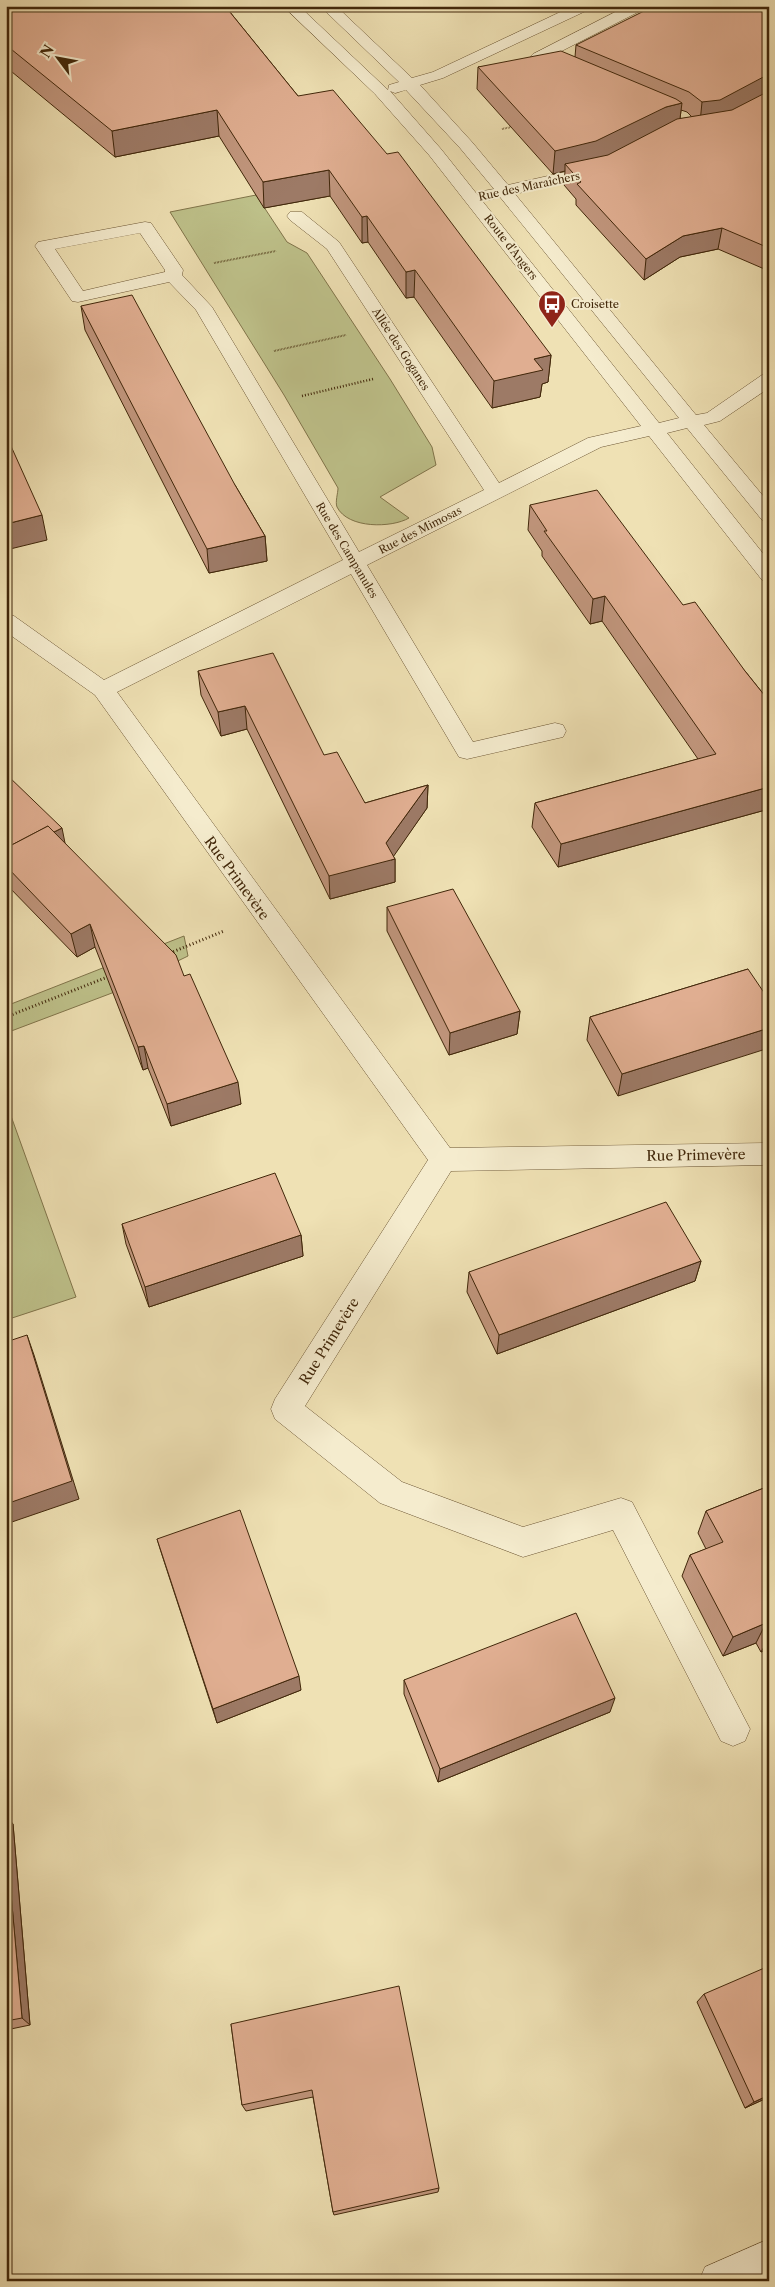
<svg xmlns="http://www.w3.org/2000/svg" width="775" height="2287" font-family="'Libre Caslon Text',serif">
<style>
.green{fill:#bec18a;stroke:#80744a}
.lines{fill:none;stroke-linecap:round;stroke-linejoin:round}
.minor-casing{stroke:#6c5634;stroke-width:1}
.path-far2{stroke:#41270a;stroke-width:2;stroke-dasharray:0.5 1;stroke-linecap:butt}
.path-far1{stroke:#41270a;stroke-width:2.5;stroke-dasharray:1 2;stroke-linecap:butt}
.path{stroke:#41270a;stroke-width:3;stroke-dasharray:1 2.5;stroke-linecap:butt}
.minor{fill:#f5ecce;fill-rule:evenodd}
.wall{fill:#c1967d;stroke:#41270a;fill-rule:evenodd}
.shaded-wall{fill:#9d7a66;stroke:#41270a}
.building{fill:#e0ae91;stroke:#41270a}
.labels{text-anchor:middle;stroke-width:4;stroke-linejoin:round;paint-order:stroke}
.far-street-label{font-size:11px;fill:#41270a;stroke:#f5ecce}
.far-poi-label{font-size:11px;fill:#41270a;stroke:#f5ecce;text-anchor:start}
.street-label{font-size:14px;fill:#41270a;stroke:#f5ecce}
</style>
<rect width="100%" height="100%" fill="#efe1b4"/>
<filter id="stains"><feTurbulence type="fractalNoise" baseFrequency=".004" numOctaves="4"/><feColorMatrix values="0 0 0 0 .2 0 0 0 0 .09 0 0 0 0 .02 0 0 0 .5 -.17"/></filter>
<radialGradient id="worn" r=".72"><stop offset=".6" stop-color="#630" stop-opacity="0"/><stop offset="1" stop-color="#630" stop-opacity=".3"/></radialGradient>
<g class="green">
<path d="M 256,195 L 287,242 L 307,253 L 390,379 L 432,447 L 436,465 L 380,497 L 409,518 C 392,528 348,529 337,507 C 335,502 338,493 338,488 L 284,395 L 170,212 Z"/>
<path d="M 184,936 L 188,956 L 112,993 L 6,1033 L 6,1006 Z"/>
<path d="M 6,1102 L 76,1297 L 6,1320 Z"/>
</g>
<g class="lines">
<g class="minor-casing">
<g id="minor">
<path d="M 283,6 L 299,6 L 388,90 L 389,85 L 399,82 L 320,6 L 336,6 L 412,78 L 433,72 L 573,6 L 592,6 L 590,9 L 443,78 L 420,85 L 472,142 L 508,185 L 601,164 L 607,165 L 609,169 L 607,173 L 515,194 L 696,415 L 707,413 L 762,375 L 769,373 L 769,388 L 720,421 L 704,425 L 769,503 L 769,522 L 762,520 L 687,428 L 667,433 L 769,561 L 769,582 L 762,580 L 649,436 L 601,447 L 367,565 L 473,742 L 555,723 L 563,725 L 566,731 L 563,737 L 467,759 L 459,757 L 351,574 L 117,692 L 450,1148 L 769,1143 L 769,1165 L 451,1171 L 305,1406 L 402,1482 L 523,1527 L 621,1498 L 632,1502 L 750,1729 L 745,1741 L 733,1746 L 721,1741 L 613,1530 L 523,1557 L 380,1503 L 275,1419 L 271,1409 L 275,1399 L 428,1160 L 95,695 L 6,632 L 6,614 L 14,616 L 104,680 L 343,560 L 196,310 L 169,282 L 78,302 L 72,301 L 35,246 L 38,242 L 145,222 L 151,223 L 183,270 L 182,275 L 212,307 L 359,552 L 484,490 L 327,249 L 290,220 L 287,216 L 290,212 L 302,212 L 339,242 L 499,483 L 588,438 L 641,426 L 429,155 L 375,94 ZM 406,90 L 460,148 L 494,189 L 483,191 L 481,195 L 483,199 L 489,200 L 500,197 L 679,418 L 659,423 L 441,149 L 390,91 L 395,93 ZM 140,233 L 165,270 L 165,272 L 83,291 L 55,249 Z"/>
<path d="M 627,6 L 646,6 L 644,9 L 550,57 L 571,66 L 574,69 L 571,72 L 561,72 L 533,60 L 530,57 L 533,54 Z"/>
<path d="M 769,2239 L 769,2280 L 699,2281 L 705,2267 Z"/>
</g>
</g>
<g class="path-far2">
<path d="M 502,129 L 516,126"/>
<path d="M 214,263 L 276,251"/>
<path d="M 274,351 L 346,335"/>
</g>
<path class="path-far1" d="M 302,396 L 373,379"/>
<g class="path">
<path d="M 170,953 L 224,931"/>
<path d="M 6,1017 L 110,976"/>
</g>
<use href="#minor" class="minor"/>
</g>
<g class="wall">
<path d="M 6,6 L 225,6 L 298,96 L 551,355 L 548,382 L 542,384 L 540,397 L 492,408 L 414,297 L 406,298 L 368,242 L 362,243 L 330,196 L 264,208 L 219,136 L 115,157 L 6,67 Z"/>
<path d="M 769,6 L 769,271 L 718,249 L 680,257 L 644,280 L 576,205 L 576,199 L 564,185 L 565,171 L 553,174 L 477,89 L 478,67 L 575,57 L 576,45 ZM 681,110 L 687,112 L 692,117 L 680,119 Z"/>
<path d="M 81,306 L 235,485 L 265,536 L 267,561 L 209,573 L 85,330 Z"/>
<path d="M 530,505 L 683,605 L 745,671 L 769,701 L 769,809 L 558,867 L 532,827 L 535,803 L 698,759 L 602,621 L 590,624 L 542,556 L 542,551 L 528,530 Z"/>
<path d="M 198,671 L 324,755 L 365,803 L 428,785 L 427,808 L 393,856 L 395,859 L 395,882 L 330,899 L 247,729 L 221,736 L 201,695 Z"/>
<path d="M 6,774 L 65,843 L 184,976 L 241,1104 L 171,1126 L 148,1068 L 143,1070 L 95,947 L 77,957 L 6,884 Z"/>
<path d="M 387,907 L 520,1011 L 517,1034 L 449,1055 L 387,931 Z"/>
<path d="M 748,969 L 618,1096 L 587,1040 L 590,1017 Z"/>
<path d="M 122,1224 L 301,1235 L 303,1256 L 149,1307 L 126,1244 Z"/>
<path d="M 701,1261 L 695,1281 L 497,1354 L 467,1292 L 469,1272 Z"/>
<path d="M 769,1486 L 769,1648 L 761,1652 L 756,1643 L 723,1656 L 682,1576 L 690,1555 L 706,1549 L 698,1533 L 706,1511 Z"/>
<path d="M 157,1539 L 301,1690 L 217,1723 L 162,1555 Z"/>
<path d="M 404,1680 L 610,1712 L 438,1782 L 404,1694 Z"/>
<path d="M 6,1816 L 13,1824 L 30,2025 L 6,2030 Z"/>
<path d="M 704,1994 L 769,2097 L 745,2108 L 697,2002 Z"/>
<path d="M 231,2024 L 439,2188 L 438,2192 L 334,2215 L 333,2212 L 313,2097 L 246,2111 L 242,2105 Z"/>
</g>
<g class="shaded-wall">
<path d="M 769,74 L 768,93 L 717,120 L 700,123 L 702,102 Z"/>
<path d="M 682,103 L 679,126 L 593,164 L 565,164 L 565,171 L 553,174 L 555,151 L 666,107 Z"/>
<path d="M 217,110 L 219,136 L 115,157 L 112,131 Z"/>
<path d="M 329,170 L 330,196 L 264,208 L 263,182 Z"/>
<path d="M 367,216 L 368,242 L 362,243 L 362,217 Z"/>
<path d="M 722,228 L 718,249 L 680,257 L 644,280 L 646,259 L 683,236 Z"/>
<path d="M 415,270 L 414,297 L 406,298 L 406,272 Z"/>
<path d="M 551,355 L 548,382 L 542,384 L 540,397 L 492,408 L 494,381 L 534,359 Z"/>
<path d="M 42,515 L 47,540 L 6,550 L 6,524 Z"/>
<path d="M 265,536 L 267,561 L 209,573 L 207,549 Z"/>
<path d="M 605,596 L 602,621 L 590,624 L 593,599 Z"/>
<path d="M 245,706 L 247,729 L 221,736 L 218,712 Z"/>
<path d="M 428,785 L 427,808 L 391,860 L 395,859 L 395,882 L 330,899 L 329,876 L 386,843 Z"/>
<path d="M 769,787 L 769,809 L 558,867 L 561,844 Z"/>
<path d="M 62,828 L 65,843 L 14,869 L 10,855 Z"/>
<path d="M 90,924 L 95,947 L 77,957 L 71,934 Z"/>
<path d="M 520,1011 L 517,1034 L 449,1055 L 450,1033 Z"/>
<path d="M 769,1028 L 769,1048 L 618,1096 L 622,1074 Z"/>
<path d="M 144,1046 L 148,1068 L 143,1070 L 138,1047 Z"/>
<path d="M 238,1082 L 241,1104 L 171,1126 L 167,1104 Z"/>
<path d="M 301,1235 L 303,1256 L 149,1307 L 145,1287 Z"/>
<path d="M 701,1261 L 695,1281 L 497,1354 L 499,1335 Z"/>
<path d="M 27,1335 L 34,1355 L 79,1499 L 6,1524 L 6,1504 Z"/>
<path d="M 766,1623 L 756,1643 L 723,1656 L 733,1637 Z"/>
<path d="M 769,1638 L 769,1648 L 761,1652 Z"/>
<path d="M 299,1676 L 301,1690 L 217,1723 L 213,1709 Z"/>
<path d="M 615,1698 L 610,1712 L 438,1782 L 440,1769 Z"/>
<path d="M 6,1816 L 13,1824 L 30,2025 L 22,2018 L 6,1837 Z"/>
<path d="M 769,2095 L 769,2097 L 745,2108 L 754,2102 Z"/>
</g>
<g class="building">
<path d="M 14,6 L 225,6 L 298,96 L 333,90 L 387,154 L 398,152 L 551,355 L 534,359 L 543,370 L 494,381 L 415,270 L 406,272 L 367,216 L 362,217 L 329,170 L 263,182 L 217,110 L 112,131 L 6,45 L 6,9 Z"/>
<path d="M 654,6 L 769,6 L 769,74 L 720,100 L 702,102 L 689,92 L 576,45 Z"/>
<path d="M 561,51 L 676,99 L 682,103 L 666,107 L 596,141 L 555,151 L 478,67 Z"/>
<path d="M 769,91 L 769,248 L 722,228 L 683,236 L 646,259 L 577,184 L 581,182 L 565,164 L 608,155 L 677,119 L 732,110 Z"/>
<path d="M 132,295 L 235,485 L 265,536 L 207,549 L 81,306 Z"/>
<path d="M 6,435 L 42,515 L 6,524 Z"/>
<path d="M 597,490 L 683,605 L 695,602 L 745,671 L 769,701 L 769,787 L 561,844 L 535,803 L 716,754 L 605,596 L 593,599 L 544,531 L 547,531 L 530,505 Z"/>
<path d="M 273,653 L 324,755 L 337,752 L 365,803 L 428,785 L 386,843 L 395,859 L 329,876 L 245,706 L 218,712 L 198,671 Z"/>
<path d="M 6,774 L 62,828 L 54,832 L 48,826 L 6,848 Z"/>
<path d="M 48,826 L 176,955 L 184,976 L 190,974 L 238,1082 L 167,1104 L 144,1046 L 138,1047 L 90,924 L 71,934 L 6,866 L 6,848 Z"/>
<path d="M 453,889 L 520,1011 L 450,1033 L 387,907 Z"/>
<path d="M 748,969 L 769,1000 L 769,1028 L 622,1074 L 590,1017 Z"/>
<path d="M 275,1173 L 301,1235 L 145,1287 L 122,1224 Z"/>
<path d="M 666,1202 L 701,1261 L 499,1335 L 469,1272 Z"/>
<path d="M 27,1335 L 72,1481 L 6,1504 L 6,1342 Z"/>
<path d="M 769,1486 L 769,1627 L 766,1623 L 733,1637 L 690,1555 L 723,1542 L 706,1511 Z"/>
<path d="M 240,1510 L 299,1676 L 213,1709 L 157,1539 Z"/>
<path d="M 576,1613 L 615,1698 L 440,1769 L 404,1680 Z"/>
<path d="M 6,1837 L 22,2018 L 6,2021 Z"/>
<path d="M 769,1966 L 769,2095 L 754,2102 L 704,1994 Z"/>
<path d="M 399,1986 L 439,2188 L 333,2212 L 312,2090 L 242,2105 L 231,2024 Z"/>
</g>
<defs>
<g id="bus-pin" transform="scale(1.4375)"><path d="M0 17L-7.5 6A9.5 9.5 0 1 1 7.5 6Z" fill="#8f2418" stroke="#f5ecce"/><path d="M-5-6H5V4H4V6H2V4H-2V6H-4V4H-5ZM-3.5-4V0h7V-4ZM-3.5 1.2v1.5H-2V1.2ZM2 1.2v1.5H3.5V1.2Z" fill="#fff"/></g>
</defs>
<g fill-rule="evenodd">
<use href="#bus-pin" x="552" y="304"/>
</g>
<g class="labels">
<g class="far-street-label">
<text transform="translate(529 186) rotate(-12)" y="4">Rue des Maraîchers</text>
<text transform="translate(511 247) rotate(52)" y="4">Route d'Angers</text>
<text transform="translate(401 349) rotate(57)" y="4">Allée des Goganes</text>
<text transform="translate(420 530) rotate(-27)" y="4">Rue des Mimosas</text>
<text transform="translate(347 550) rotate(59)" y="4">Rue des Campanules</text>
</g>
<g class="far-poi-label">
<text x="571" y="308">Croisette</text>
</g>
<g class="street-label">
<text transform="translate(237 878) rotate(54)" y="5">Rue Primevère</text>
<text transform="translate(696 1155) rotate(-1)" y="5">Rue Primevère</text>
<text transform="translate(329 1341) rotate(-58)" y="5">Rue Primevère</text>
</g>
</g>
<rect width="775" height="2287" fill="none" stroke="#efe1b4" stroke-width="25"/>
<rect x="8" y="8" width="760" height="2272" fill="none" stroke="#41270a" stroke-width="2.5"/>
<rect x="12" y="12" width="750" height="2262" fill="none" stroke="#41270a"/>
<g transform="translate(58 58) rotate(302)" stroke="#f5ecce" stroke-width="4" paint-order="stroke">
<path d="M0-4L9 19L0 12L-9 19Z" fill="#41270a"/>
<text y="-8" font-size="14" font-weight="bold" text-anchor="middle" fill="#41270a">N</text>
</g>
<rect width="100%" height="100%" filter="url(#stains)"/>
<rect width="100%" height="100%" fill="url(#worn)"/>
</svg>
